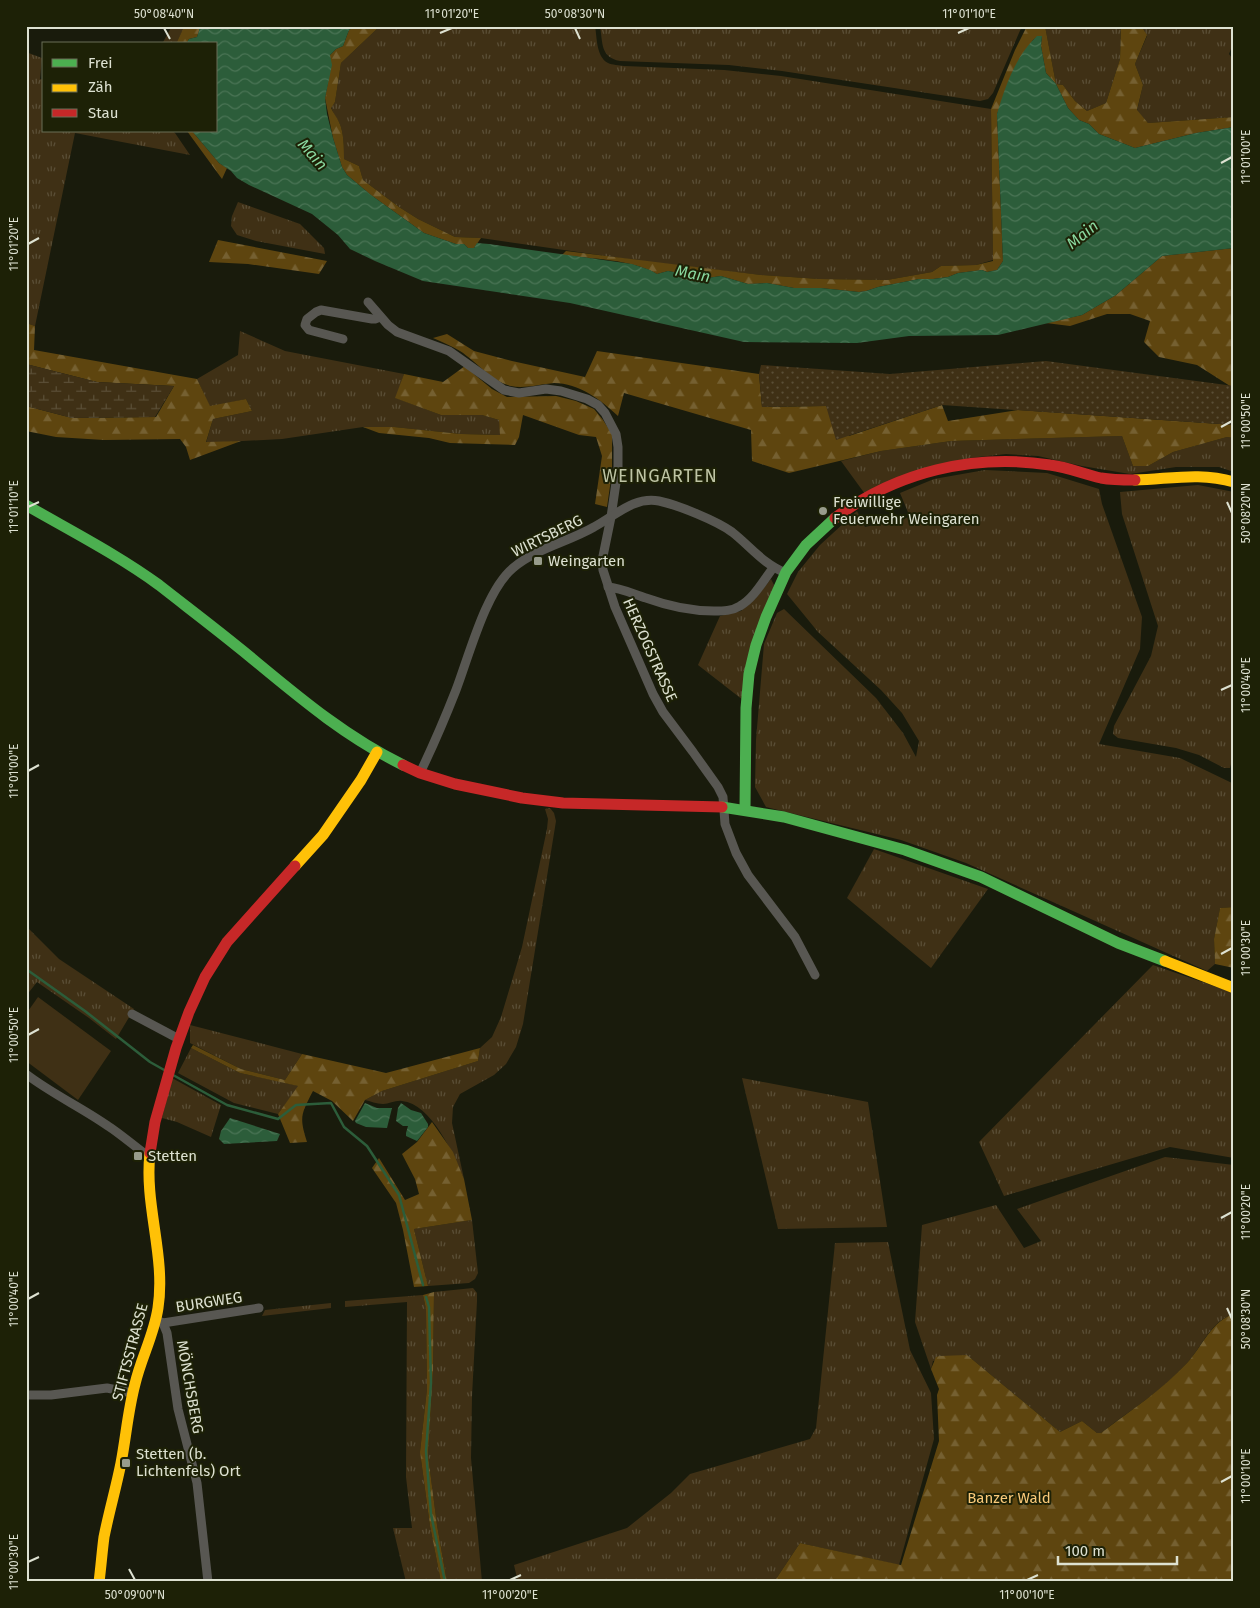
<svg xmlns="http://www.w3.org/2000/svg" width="1260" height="1608" font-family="'Fira Sans',sans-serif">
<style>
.grass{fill:url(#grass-tufts)}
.forest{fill:url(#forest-firs)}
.wetland{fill:url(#wetland-marsh)}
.garden{fill:url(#garden-dots)}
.pitch{fill:#3f3015}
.water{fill:url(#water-waves)}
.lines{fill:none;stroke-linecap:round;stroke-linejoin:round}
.stream{stroke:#2c5d3a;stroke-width:2.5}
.street{stroke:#585752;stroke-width:9}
.fast{stroke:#4caf50;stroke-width:11}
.slow{stroke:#ffc107;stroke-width:11}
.jam{stroke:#c62828;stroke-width:11}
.ticks{fill:none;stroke:#dde1d1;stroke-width:2}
.poi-dot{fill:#989c8c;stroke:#1d2106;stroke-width:2}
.labels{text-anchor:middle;stroke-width:4;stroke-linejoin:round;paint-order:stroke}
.poi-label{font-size:15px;fill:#dde1d1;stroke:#1d2106;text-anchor:start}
.street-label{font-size:15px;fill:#dde1d1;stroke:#1d2106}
.park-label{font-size:15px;fill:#faca7a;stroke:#1d2106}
.water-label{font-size:16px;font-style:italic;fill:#8ad9a0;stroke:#1d2106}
.quarter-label{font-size:18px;letter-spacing:1px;fill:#bec4a4;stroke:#1d2106}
.neatline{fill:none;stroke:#dde1d1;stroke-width:2}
.ticks-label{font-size:12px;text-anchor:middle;fill:#dde1d1}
</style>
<defs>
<pattern id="grass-tufts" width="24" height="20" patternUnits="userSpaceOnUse" patternTransform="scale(1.25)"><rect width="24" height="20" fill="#3f3015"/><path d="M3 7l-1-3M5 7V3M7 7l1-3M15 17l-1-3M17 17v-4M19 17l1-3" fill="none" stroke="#5a4e36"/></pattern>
<pattern id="forest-firs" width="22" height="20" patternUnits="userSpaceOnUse" patternTransform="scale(1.25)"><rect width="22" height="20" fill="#5e450f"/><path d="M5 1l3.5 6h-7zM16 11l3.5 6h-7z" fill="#756031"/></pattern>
<pattern id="wetland-marsh" width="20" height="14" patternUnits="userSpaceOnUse" patternTransform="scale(1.25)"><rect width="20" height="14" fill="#3f3015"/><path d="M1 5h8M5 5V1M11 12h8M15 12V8" fill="none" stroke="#5a4e36"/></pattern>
<pattern id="garden-dots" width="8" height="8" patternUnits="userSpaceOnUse" patternTransform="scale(1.25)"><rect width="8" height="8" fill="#3f3015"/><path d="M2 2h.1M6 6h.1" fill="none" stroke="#5a4e36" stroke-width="1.8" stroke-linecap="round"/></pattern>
<pattern id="water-waves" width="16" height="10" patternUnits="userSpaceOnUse" patternTransform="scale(1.25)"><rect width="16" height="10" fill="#2c5d3a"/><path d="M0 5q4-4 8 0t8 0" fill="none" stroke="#4a7455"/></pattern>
</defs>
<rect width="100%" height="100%" fill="#191b0c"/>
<g class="grass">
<path d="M 172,26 L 185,26 L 176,44 L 162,44 Z"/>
<path d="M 380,26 L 595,26 C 597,37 596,57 608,63 C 612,65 619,65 624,66 L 724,70 L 781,76 L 991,109 L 993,260 L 976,265 L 941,266 L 932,272 L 887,280 L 819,279 L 761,275 L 641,261 L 481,238 L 455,237 L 418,219 L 399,207 L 363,180 L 359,166 L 344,159 C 344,148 344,132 339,122 C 336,117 333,113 331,107 L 335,102 L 341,63 Z"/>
<path d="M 600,26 L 1022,26 L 993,93 L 988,99 L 980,101 L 782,71 L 729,65 L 620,61 C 600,57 603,43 600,26 Z"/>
<path d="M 1045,26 L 1121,26 L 1120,59 L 1106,103 L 1087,111 L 1075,101 L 1063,85 L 1056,84 Z"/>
<path d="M 1141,26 L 1234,26 L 1234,41 L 1229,54 L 1234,61 L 1234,117 L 1148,123 L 1137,111 L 1143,85 L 1135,64 L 1147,36 Z"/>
<path d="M 26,52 L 42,58 L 40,79 L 44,80 L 44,131 L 172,131 L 175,133 L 190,155 L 75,133 L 35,326 L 26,323 Z"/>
<path d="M 238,202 L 300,224 L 324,248 L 325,254 L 256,241 L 237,235 L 231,226 L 232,216 Z"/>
<path d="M 240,331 L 285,351 L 404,374 L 396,398 L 441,415 L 482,415 L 499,420 L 501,435 L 461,434 L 394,427 L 363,427 L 282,439 L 206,443 L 213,419 L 252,411 L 246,399 L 210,407 L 197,379 L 238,355 Z"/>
<path d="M 1122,436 L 1133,466 L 1148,466 L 1173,452 L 1227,437 L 1234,438 L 1234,472 L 1219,467 L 1176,467 L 1130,474 L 1082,466 L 1038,456 L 1006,454 L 969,458 L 865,494 L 841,461 L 881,451 L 951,441 Z"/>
<path d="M 985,470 L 1047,473 L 1099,489 L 1102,504 L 1142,617 L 1140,649 L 1099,744 L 1180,758 L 1234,784 L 1234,907 L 1220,908 L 1214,939 L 1215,964 L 1207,971 L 966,863 L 901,840 L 766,807 L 755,787 L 756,740 L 764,644 L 777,613 L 784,609 L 876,698 L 903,733 L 916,757 L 919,741 L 902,713 L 881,690 L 818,632 L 787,594 L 798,572 L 820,545 L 857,511 L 865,527 L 910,517 L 900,493 L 934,479 Z"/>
<path d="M 1198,485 L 1234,492 L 1234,752 L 1230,768 L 1224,768 L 1199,755 L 1176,748 L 1118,738 L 1113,734 L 1114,726 L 1151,656 L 1158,626 L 1122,514 L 1120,492 Z"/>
<path d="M 771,579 L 774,585 L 743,700 L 698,665 L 720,616 L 741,611 L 756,598 Z"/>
<path d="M 550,808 L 554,813 L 556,821 L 523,1024 L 516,1047 L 506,1064 L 494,1075 L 460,1094 L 453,1107 L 452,1123 L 464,1179 C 454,1155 431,1103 402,1101 C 396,1100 389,1104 383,1104 C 377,1104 370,1101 365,1100 L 382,1091 L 478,1061 L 480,1048 L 492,1037 L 501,1017 L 522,947 L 547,829 L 548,819 L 545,809 Z"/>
<path d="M 874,849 L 988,889 L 931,968 L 847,898 Z"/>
<path d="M 26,926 L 59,959 L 134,1009 L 116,1039 L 89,1018 L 37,982 L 26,996 Z"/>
<path d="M 1153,965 L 1234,993 L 1234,1158 L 1170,1147 L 1004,1196 L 979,1142 Z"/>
<path d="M 190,1025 L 302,1054 L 285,1080 L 241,1069 L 190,1043 Z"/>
<path d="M 191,1048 L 240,1073 L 299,1086 L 278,1114 L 234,1103 L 178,1073 Z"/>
<path d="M 172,1078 L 221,1105 L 211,1137 L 177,1122 L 162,1118 Z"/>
<path d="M 742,1078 L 868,1102 L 887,1227 L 778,1229 Z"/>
<path d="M 1165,1157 L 1234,1165 L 1234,1314 C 1211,1320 1202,1347 1187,1363 C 1162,1391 1130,1410 1101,1433 L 1097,1433 L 1082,1421 L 1060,1432 L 967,1355 L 933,1361 L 931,1369 L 915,1322 L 922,1225 L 996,1205 L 1024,1248 L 1041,1241 L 1017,1209 Z"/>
<path d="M 472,1220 L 478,1273 L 475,1279 L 469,1283 L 428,1286 L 414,1229 Z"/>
<path d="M 888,1242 L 910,1350 L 931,1393 L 934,1439 L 899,1565 L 800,1543 L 774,1582 L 518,1582 L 514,1565 L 627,1528 L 671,1493 L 690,1474 L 810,1439 L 816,1428 L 835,1243 Z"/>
<path d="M 473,1288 L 477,1293 L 477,1301 L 472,1396 L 471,1458 L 482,1582 L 447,1582 L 437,1525 L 428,1455 L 433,1371 L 434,1292 Z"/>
<path d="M 423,1295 L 426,1309 L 427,1389 L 420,1452 L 430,1526 L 441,1582 L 406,1582 L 393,1528 L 412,1528 L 406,1477 L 407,1302 L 345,1307 L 345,1301 Z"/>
<path d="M 331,1303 L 331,1308 L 262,1316 L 265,1310 Z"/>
</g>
<g class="forest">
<path d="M 199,26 L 199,31 L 197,37 L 189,39 L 186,44 L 176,44 L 184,27 Z"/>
<path d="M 356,26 L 380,26 L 341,63 L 335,102 L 331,108 C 333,113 337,117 339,122 C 344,132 344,148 344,159 L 359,166 L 363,180 L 399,207 L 418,219 L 455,237 L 481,238 L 474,248 L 468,248 L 464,244 L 456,244 L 424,233 L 371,195 L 347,175 L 342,167 L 333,138 L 325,98 L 328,82 L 330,55 L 336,49 L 343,46 L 349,30 Z"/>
<path d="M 1027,26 L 1045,26 L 1056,84 L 1063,85 L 1075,101 L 1087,111 L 1106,103 L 1120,59 L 1121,26 L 1141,26 L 1147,35 L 1135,64 L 1143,85 L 1137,110 L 1148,123 L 1234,117 L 1234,127 L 1196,133 L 1135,148 L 1099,134 L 1089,124 L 1079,120 L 1068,108 L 1056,84 L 1046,73 L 1041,46 L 1042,36 L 1038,36 L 1033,40 L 1018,62 L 997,114 L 1003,261 L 997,270 L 987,272 L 982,270 L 958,273 L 948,277 L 933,279 L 919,279 L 878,287 L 866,291 L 859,292 L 821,288 L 794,288 L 767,283 L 748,284 L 721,276 L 707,278 L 668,271 L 657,274 C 631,259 592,259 562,255 L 566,251 L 761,275 L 819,279 L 887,280 L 932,272 L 941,266 L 976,265 L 993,261 L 991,109 L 1015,50 Z"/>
<path d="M 187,131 L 192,131 L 219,163 L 227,168 L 222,179 Z"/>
<path d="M 218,240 L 327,261 L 319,274 L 248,264 L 209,262 Z"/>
<path d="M 1234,248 L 1234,386 L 1230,386 L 1197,365 L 1159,357 L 1144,342 L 1150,321 L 1130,314 L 1107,314 L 1070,326 L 1046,323 L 1082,315 L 1116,295 L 1162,256 Z"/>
<path d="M 26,323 L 35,326 L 34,350 L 197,379 L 210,406 L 246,399 L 252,411 L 213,419 L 206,442 L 241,441 L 190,460 L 186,447 L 180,439 L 104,440 L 56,437 L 26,431 L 26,406 L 72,418 L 156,417 L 174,386 L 97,382 L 26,364 Z"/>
<path d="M 447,334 L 474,351 L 512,361 L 585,377 L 597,351 L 759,374 L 762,407 L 826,406 L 849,436 L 942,405 L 948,421 L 1018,410 L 1234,425 L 1234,438 L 1227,437 L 1173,452 L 1148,466 L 1133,466 L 1122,436 L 951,441 L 881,451 L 789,473 L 752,461 L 751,430 L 624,393 L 618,416 C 601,400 579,383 554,383 C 541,384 524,389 511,386 C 491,381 477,362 460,351 C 452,346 442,342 433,338 Z"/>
<path d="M 465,366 L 475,375 L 492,389 L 507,397 L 556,396 L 576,401 L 594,409 L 603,420 L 612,434 L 612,472 L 607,507 L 595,504 L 602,456 L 596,437 L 579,435 L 523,415 L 519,437 L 515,445 L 450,443 L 429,438 L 379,433 L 363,427 L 394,427 L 461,434 L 500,435 L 499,420 L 482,415 L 441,415 L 395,398 L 404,374 L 443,382 Z"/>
<path d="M 1234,907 L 1234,968 L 1215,964 L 1214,939 L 1220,908 Z"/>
<path d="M 193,1045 L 241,1069 L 285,1080 L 302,1054 L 386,1073 L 480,1048 L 478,1061 L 382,1091 L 365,1100 L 353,1121 L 332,1101 L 313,1091 C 301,1114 299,1117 307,1142 L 290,1143 L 278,1114 L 298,1086 L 240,1073 L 191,1048 Z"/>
<path d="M 432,1122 L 453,1152 L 464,1179 L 472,1220 L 414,1229 L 428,1286 L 414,1287 L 403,1230 L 396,1203 L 372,1168 L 379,1158 L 405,1200 L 419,1194 L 415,1179 L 402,1154 L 417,1142 Z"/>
<path d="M 434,1292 L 433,1371 L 428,1455 L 437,1525 L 447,1582 L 441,1582 L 430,1526 L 420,1452 L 427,1389 L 426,1309 L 423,1295 Z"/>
<path d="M 1234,1314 L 1234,1582 L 774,1582 L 800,1543 L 901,1565 L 939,1441 L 937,1395 L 939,1389 L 931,1369 L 936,1357 L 940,1356 L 967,1355 L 1060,1432 L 1082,1421 L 1097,1433 L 1101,1433 C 1130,1411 1162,1390 1187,1363 C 1202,1347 1212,1320 1234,1314 Z"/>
</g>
<path class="wetland" d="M 26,364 L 97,382 L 174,386 L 155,417 L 72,418 L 26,406 Z"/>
<path class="garden" d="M 1046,361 L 1234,386 L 1234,425 L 942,405 L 836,440 L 826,406 L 762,407 L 759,374 L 761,365 L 890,374 Z"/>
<path class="pitch" d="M 38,997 L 111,1051 L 78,1100 L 26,1061 L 26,1014 Z"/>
<g class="water">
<path d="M 199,26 L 356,26 L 349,30 L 343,46 L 336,49 L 330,55 L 332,65 L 325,98 L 327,114 L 333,138 L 342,167 L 347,175 L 371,195 L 424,233 L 456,244 L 464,244 L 468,248 L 474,248 L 477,243 L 489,244 L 632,264 L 650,270 L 657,274 L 668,271 L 707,278 L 721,276 L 748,284 L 767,283 L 794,288 L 821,288 L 859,292 L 866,291 L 878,287 L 919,279 L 933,279 L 948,277 L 958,273 L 982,270 L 987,272 L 997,270 L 1003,261 L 997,114 C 1005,87 1016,55 1037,36 L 1042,36 L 1041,46 L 1046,73 L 1056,84 L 1068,108 L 1079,120 L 1089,124 L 1099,134 L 1135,148 L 1196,133 L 1234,127 L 1234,248 L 1162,256 L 1116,295 L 1082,315 L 998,335 L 909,336 L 857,343 L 744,342 L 570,303 L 423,281 L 375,261 L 350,249 L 338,235 L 312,214 L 249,185 L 237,178 L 231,171 L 219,163 L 192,131 L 216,131 L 216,44 L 186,44 L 189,39 L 197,37 L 199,31 Z"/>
<path d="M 365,1103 L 377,1108 L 392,1108 L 387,1128 L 366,1127 L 356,1123 L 355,1121 Z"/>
<path d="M 401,1103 L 411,1110 L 421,1113 L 428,1124 L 428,1127 L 417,1141 L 406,1136 L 406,1133 L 408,1126 L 403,1126 L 396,1121 L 398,1108 Z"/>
<path d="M 230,1118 L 280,1134 L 277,1141 L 224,1144 L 219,1139 L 221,1131 Z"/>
</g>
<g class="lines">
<g class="stream">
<path d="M 26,969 L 85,1011 L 150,1062 L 166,1071"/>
<path d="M 173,1075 L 227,1105 L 278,1119 L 296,1105 L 331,1103 L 344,1127 L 367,1146 L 399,1195 L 423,1285"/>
<path d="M 426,1297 L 429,1307 L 431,1383 L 426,1451 L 431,1514 L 445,1582"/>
</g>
<g class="street">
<path d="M 368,302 L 388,325 L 397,332 L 449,351 L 504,390 L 519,393 L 546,389 L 561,391 L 587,399 L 598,405 L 605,413 L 616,434 L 618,447 L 618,469 L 611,517 L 602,561 L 603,570 L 615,607 L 653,694 L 663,712 L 693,752 L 718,787 L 723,797 L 725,824 L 736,853 L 748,875 L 795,937 L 815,975"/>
<path d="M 343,339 L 309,330 L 305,325 L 307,319 L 316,312 L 321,310 L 372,319 L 375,319 L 380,317"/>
<path d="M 608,587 C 621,588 633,594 646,598 C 668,606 690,611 714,611 C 723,611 732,611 740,606 C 754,598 763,581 773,568"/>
<path d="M 420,773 C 433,746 445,718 456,690 C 469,656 486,590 513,568 C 537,548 568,542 594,527 C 615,516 634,496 659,501 C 678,505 717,521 732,532 C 750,546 764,565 786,573"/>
<path d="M 132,1014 L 179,1039"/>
<path d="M 26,1074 C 52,1094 81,1107 108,1126 C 122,1135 135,1147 148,1156"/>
<path d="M 156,1320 L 163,1323 L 167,1333 L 178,1409 L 197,1483 L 208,1582"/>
<path d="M 163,1323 L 259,1308"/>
<path d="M 26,1395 L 51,1395 L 107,1388 L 132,1393"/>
</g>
<g class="fast">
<path d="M 26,505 C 71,531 118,555 159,585 C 187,607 215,628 243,651 C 294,693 342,735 403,765"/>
<path d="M 722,807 L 784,817 L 905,850 L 981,877 L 1118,943 L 1165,961"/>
<path d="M 745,810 L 746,708 L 749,674 L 756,645 L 766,617 L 786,572 L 806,545 L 835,518"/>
</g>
<g class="slow">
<path d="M 1135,480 C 1171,479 1199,472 1234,482"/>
<path d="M 295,866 L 323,835 L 361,780 L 377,752"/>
<path d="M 1165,961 L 1234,988"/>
<path d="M 99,1582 C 101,1567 102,1552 104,1537 C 109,1512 116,1488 121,1463 C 126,1437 128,1410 135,1384 C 141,1358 154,1335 158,1308 C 166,1256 144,1205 150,1153"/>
</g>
<g class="jam">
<path d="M 835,518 C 896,472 974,453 1050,465 C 1067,467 1084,474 1101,478 C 1112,480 1124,480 1135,480"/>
<path d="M 403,765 L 420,773 L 455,784 L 522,798 L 563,803 L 722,807"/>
<path d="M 150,1153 L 155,1122 L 176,1048 L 189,1012 L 205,977 L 227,942 L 295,866"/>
</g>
</g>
<path class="ticks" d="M 164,28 L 170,39M 575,28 L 580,39M 440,33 L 452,28M 958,33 L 969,28M 1221,163 L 1232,157M 28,244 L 39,238M 1221,427 L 1232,421M 1227,502 L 1232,513M 28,507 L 39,502M 1221,690 L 1232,685M 28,771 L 39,765M 1221,954 L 1232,948M 28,1035 L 39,1029M 1221,1218 L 1232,1212M 28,1299 L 39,1293M 1227,1308 L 1232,1319M 1221,1482 L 1232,1476M 28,1562 L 39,1557M 129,1569 L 135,1580M 510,1580 L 521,1575M 1027,1580 L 1038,1575"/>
<g class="poi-dot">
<circle cx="823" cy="511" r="5"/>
<rect x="533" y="556" width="10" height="10" rx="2.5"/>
<rect x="133" y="1151" width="10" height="10" rx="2.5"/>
<rect x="121" y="1458" width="10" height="10" rx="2.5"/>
</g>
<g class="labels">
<g class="poi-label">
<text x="833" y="507">Freiwillige<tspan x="833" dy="17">Feuerwehr Weingaren</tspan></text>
<text x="548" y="566">Weingarten</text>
<text x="148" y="1161">Stetten</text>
<text x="136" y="1459">Stetten (b.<tspan x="136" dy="17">Lichtenfels) Ort</tspan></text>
</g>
<g class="street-label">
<text transform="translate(547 536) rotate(-26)" y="5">WIRTSBERG</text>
<text transform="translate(650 650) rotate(66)" y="5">HERZOGSTRASSE</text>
<text transform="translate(209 1302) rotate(-9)" y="5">BURGWEG</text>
<text transform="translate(130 1352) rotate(-75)" y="5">STIFTSSTRASSE</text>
<text transform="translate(190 1387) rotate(80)" y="5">MÖNCHSBERG</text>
</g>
<g class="park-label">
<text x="1009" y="1503">Banzer Wald</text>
</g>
<g class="water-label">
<text transform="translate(313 154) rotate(49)" y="6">Main</text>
<text transform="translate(1082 234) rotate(-39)" y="6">Main</text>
<text transform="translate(693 273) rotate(11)" y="6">Main</text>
</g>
<g class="quarter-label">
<text x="660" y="482">WEINGARTEN</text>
</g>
</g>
<rect width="1260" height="1608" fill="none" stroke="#1d2106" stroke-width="55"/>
<rect x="42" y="42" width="175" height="90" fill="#1d2106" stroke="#6a6e57"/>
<rect x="52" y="59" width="25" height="8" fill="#4caf50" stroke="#6a6e57"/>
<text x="88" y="68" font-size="15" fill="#dde1d1">Frei</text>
<rect x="52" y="84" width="25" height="8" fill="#ffc107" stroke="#6a6e57"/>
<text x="88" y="92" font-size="15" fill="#dde1d1">Zäh</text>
<rect x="52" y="109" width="25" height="8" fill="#c62828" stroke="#6a6e57"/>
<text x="88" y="118" font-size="15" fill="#dde1d1">Stau</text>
<path d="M1058 1556v8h119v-8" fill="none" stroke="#dde1d1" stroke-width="2.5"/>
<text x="1065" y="1556" font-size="15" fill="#dde1d1" stroke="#1d2106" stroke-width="4" paint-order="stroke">100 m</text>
<rect x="28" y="28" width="1204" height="1552" class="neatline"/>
<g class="ticks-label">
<text x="164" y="18">50°08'40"N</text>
<text x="452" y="18">11°01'20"E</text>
<text x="575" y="18">50°08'30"N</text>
<text x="969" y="18">11°01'10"E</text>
<text transform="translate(1246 157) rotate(-90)" y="4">11°01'00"E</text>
<text transform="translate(14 244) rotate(-90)" y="4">11°01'20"E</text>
<text transform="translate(1246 421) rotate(-90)" y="4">11°00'50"E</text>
<text transform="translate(14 507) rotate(-90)" y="4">11°01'10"E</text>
<text transform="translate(1246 513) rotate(-90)" y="4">50°08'20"N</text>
<text transform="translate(1246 685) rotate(-90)" y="4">11°00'40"E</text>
<text transform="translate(14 771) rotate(-90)" y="4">11°01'00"E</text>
<text transform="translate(1246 948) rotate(-90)" y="4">11°00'30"E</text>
<text transform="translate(14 1035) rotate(-90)" y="4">11°00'50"E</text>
<text transform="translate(1246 1212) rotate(-90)" y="4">11°00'20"E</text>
<text transform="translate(14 1299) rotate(-90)" y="4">11°00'40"E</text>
<text transform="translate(1246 1319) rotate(-90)" y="4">50°08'30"N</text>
<text transform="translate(1246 1476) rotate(-90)" y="4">11°00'10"E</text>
<text transform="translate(14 1562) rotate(-90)" y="4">11°00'30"E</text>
<text x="135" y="1599">50°09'00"N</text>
<text x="510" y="1599">11°00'20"E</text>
<text x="1027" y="1599">11°00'10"E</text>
</g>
</svg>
